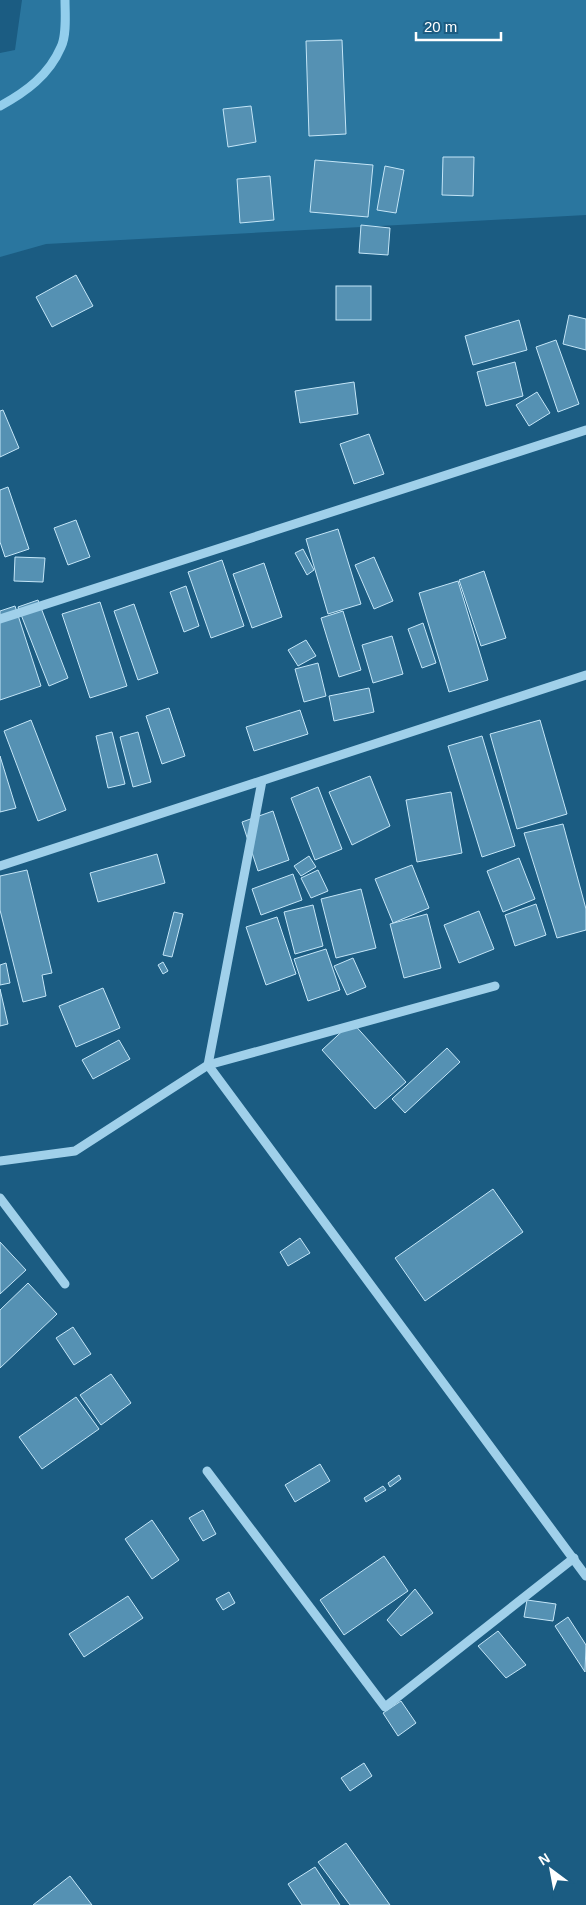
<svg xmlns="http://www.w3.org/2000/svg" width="586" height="1905" font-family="Helvetica,sans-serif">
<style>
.green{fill:#2a769f}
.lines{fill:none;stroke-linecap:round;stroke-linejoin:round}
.stream{stroke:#93ceec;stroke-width:9}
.building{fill:#5591b3;stroke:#c4e6f8}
.minor{stroke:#a0d0ea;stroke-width:9}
</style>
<rect width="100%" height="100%" fill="#1b5c82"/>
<path class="green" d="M 22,0 L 586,0 L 586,215 L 46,244 L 0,257 L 0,53 L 15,50 Z"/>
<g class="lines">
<path class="stream" d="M 0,106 C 26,92 49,75 61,47 C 67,35 65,13 65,0"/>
</g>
<g class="building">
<path d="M 342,40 L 346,134 L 309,136 L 306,41 Z"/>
<path d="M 251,106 L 256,142 L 228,147 L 223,109 Z"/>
<path d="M 443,157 L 474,157 L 473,196 L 442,195 Z"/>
<path d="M 315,160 L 373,165 L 368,217 L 310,212 Z"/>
<path d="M 385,166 L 404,170 L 396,213 L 377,210 Z"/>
<path d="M 270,176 L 274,220 L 240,223 L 237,179 Z"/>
<path d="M 361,225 L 390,228 L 388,255 L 359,253 Z"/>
<path d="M 76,275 L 93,306 L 52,327 L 36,297 Z"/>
<rect x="336" y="286" width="35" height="34"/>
<path d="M 569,315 L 586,319 L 586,350 L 563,344 Z"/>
<path d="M 519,320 L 527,350 L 473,365 L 465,336 Z"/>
<path d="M 556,340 L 579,404 L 558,412 L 536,347 Z"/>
<path d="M 515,362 L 523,396 L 486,406 L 477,372 Z"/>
<path d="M 354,382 L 358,414 L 300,423 L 295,391 Z"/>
<path d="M 537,392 L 550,413 L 529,426 L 516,405 Z"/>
<path d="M 3,410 L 19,448 L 0,457 L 0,411 Z"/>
<path d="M 369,434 L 384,474 L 354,484 L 340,444 Z"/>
<path d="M 8,487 L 29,549 L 5,557 L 0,542 L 0,490 Z"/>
<path d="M 76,520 L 90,557 L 68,565 L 54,528 Z"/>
<path d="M 338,529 L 361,604 L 328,614 L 306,539 Z"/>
<path d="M 303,549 L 314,570 L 307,575 L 295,553 Z"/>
<path d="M 15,557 L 45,558 L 43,582 L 14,581 Z"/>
<path d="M 374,557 L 393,601 L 374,609 L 355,565 Z"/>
<path d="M 222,560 L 244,626 L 211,638 L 188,572 Z"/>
<path d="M 264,563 L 282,617 L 252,628 L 233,574 Z"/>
<path d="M 484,571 L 506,638 L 481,646 L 459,580 Z"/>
<path d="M 458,581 L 488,680 L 449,692 L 419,593 Z"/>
<path d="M 186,586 L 199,626 L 184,632 L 170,592 Z"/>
<path d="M 38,600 L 68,678 L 49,686 L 18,607 Z"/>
<path d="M 100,602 L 127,686 L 90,698 L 62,614 Z"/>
<path d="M 134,604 L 158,673 L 138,680 L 114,611 Z"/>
<path d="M 15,606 L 41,686 L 0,700 L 0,611 Z"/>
<path d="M 343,611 L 361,670 L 339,677 L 321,618 Z"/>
<path d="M 423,623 L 436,663 L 422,668 L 408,629 Z"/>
<path d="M 392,636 L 403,674 L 373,683 L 362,645 Z"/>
<path d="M 306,640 L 316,656 L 298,666 L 288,650 Z"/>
<path d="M 318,663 L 326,696 L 304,702 L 295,669 Z"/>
<path d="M 369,688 L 374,712 L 334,721 L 329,696 Z"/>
<path d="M 169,708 L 185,756 L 162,764 L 146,716 Z"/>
<path d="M 300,710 L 308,734 L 254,751 L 246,727 Z"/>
<path d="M 31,720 L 66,810 L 38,821 L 4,731 Z"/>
<path d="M 540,720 L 567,814 L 517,829 L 490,734 Z"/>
<path d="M 112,732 L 125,784 L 108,788 L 96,736 Z"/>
<path d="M 138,732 L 151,782 L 133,787 L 120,737 Z"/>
<path d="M 482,736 L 515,846 L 482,857 L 448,746 Z"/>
<path d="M 0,756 L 16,808 L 0,812 Z"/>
<path d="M 370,776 L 390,826 L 352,845 L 329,792 Z"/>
<path d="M 318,787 L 342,849 L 315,860 L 291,798 Z"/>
<path d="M 451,792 L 462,853 L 417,862 L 406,800 Z"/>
<path d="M 273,811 L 289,860 L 258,871 L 242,822 Z"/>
<path d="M 563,824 L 586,909 L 586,930 L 557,938 L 524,833 Z"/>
<path d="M 157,854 L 165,883 L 98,902 L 90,873 Z"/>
<path d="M 309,856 L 316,867 L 301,876 L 294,866 Z"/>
<path d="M 519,858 L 535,899 L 503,912 L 487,871 Z"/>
<path d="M 412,865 L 429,908 L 393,923 L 375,879 Z"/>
<path d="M 27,870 L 52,973 L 42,975 L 46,996 L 23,1002 L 0,910 L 0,876 Z"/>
<path d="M 318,870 L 328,891 L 311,898 L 301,878 Z"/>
<path d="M 293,874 L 302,900 L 261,915 L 252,889 Z"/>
<path d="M 361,889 L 376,948 L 336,958 L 321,899 Z"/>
<path d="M 536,904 L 546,935 L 515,946 L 505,915 Z"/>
<path d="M 313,905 L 323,946 L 295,954 L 284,912 Z"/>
<path d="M 479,911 L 494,949 L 459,963 L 444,925 Z"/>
<path d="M 174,912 L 183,914 L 172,957 L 163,955 Z"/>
<path d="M 427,914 L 441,968 L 404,978 L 390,924 Z"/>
<path d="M 277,917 L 296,974 L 266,985 L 246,927 Z"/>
<path d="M 326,949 L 340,990 L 308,1001 L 294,959 Z"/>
<path d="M 353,958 L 366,987 L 347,995 L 334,966 Z"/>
<path d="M 163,962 L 168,971 L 163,974 L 158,965 Z"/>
<path d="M 6,963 L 10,983 L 0,985 L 0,965 Z"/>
<path d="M 103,988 L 120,1028 L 76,1047 L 59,1006 Z"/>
<path d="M 0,989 L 8,1024 L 0,1026 Z"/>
<path d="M 352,1022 L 406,1082 L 375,1109 L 322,1050 Z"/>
<path d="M 119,1040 L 130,1059 L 93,1079 L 82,1060 Z"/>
<path d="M 447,1048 L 460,1062 L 405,1113 L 392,1099 Z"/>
<path d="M 493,1189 L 523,1232 L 425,1301 L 395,1258 Z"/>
<path d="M 300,1238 L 310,1253 L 288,1266 L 280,1252 Z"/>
<path d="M 0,1242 L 26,1270 L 0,1294 Z"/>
<path d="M 28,1283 L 57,1314 L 0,1368 L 0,1310 Z"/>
<path d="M 73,1327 L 91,1354 L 74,1365 L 56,1338 Z"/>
<path d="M 111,1374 L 131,1403 L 101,1425 L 80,1395 Z"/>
<path d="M 76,1397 L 99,1429 L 42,1469 L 19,1437 Z"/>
<path d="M 320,1464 L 330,1481 L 295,1502 L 285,1485 Z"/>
<path d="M 399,1475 L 401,1479 L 390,1487 L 388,1483 Z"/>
<path d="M 383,1486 L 386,1490 L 366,1502 L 364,1498 Z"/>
<path d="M 203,1510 L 216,1534 L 203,1541 L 189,1518 Z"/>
<path d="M 152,1520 L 179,1560 L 152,1579 L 125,1539 Z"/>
<path d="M 384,1556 L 408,1591 L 344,1635 L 320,1600 Z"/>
<path d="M 415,1589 L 433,1613 L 401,1636 L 387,1620 Z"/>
<path d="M 229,1592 L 235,1603 L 223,1610 L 216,1599 Z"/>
<path d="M 128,1596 L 143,1618 L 84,1657 L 69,1634 Z"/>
<path d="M 527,1600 L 556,1604 L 553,1621 L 524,1617 Z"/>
<path d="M 568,1617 L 586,1645 L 585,1672 L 555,1626 Z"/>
<path d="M 498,1631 L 526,1665 L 506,1678 L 478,1646 Z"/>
<path d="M 401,1701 L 416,1723 L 398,1736 L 383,1713 Z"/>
<path d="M 364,1763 L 372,1776 L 350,1791 L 341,1778 Z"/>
<path d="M 346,1843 L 390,1905 L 350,1905 L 318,1862 Z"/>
<path d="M 315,1867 L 340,1905 L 302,1905 L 288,1884 Z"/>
<path d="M 70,1876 L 92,1905 L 33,1905 Z"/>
</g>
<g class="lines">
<g class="minor">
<path d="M 0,619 L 586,430"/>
<path d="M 262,781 L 208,1065 L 586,1576"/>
<path d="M 0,866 L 586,675"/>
<path d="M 0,1161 L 75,1151 L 208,1065 L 495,986"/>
<path d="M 0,1198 L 65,1284"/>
<path d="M 207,1471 L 385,1707 L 574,1558"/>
</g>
</g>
<g transform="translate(551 1870) rotate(328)" stroke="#1b5c82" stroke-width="4" paint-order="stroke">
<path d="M0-4L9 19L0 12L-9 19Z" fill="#ffffff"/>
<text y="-8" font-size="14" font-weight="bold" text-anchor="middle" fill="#ffffff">N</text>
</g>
<path d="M416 32v8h85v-8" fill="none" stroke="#ffffff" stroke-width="2.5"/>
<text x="424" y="32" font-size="15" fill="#ffffff" stroke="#1b5c82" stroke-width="4" paint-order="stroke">20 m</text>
</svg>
